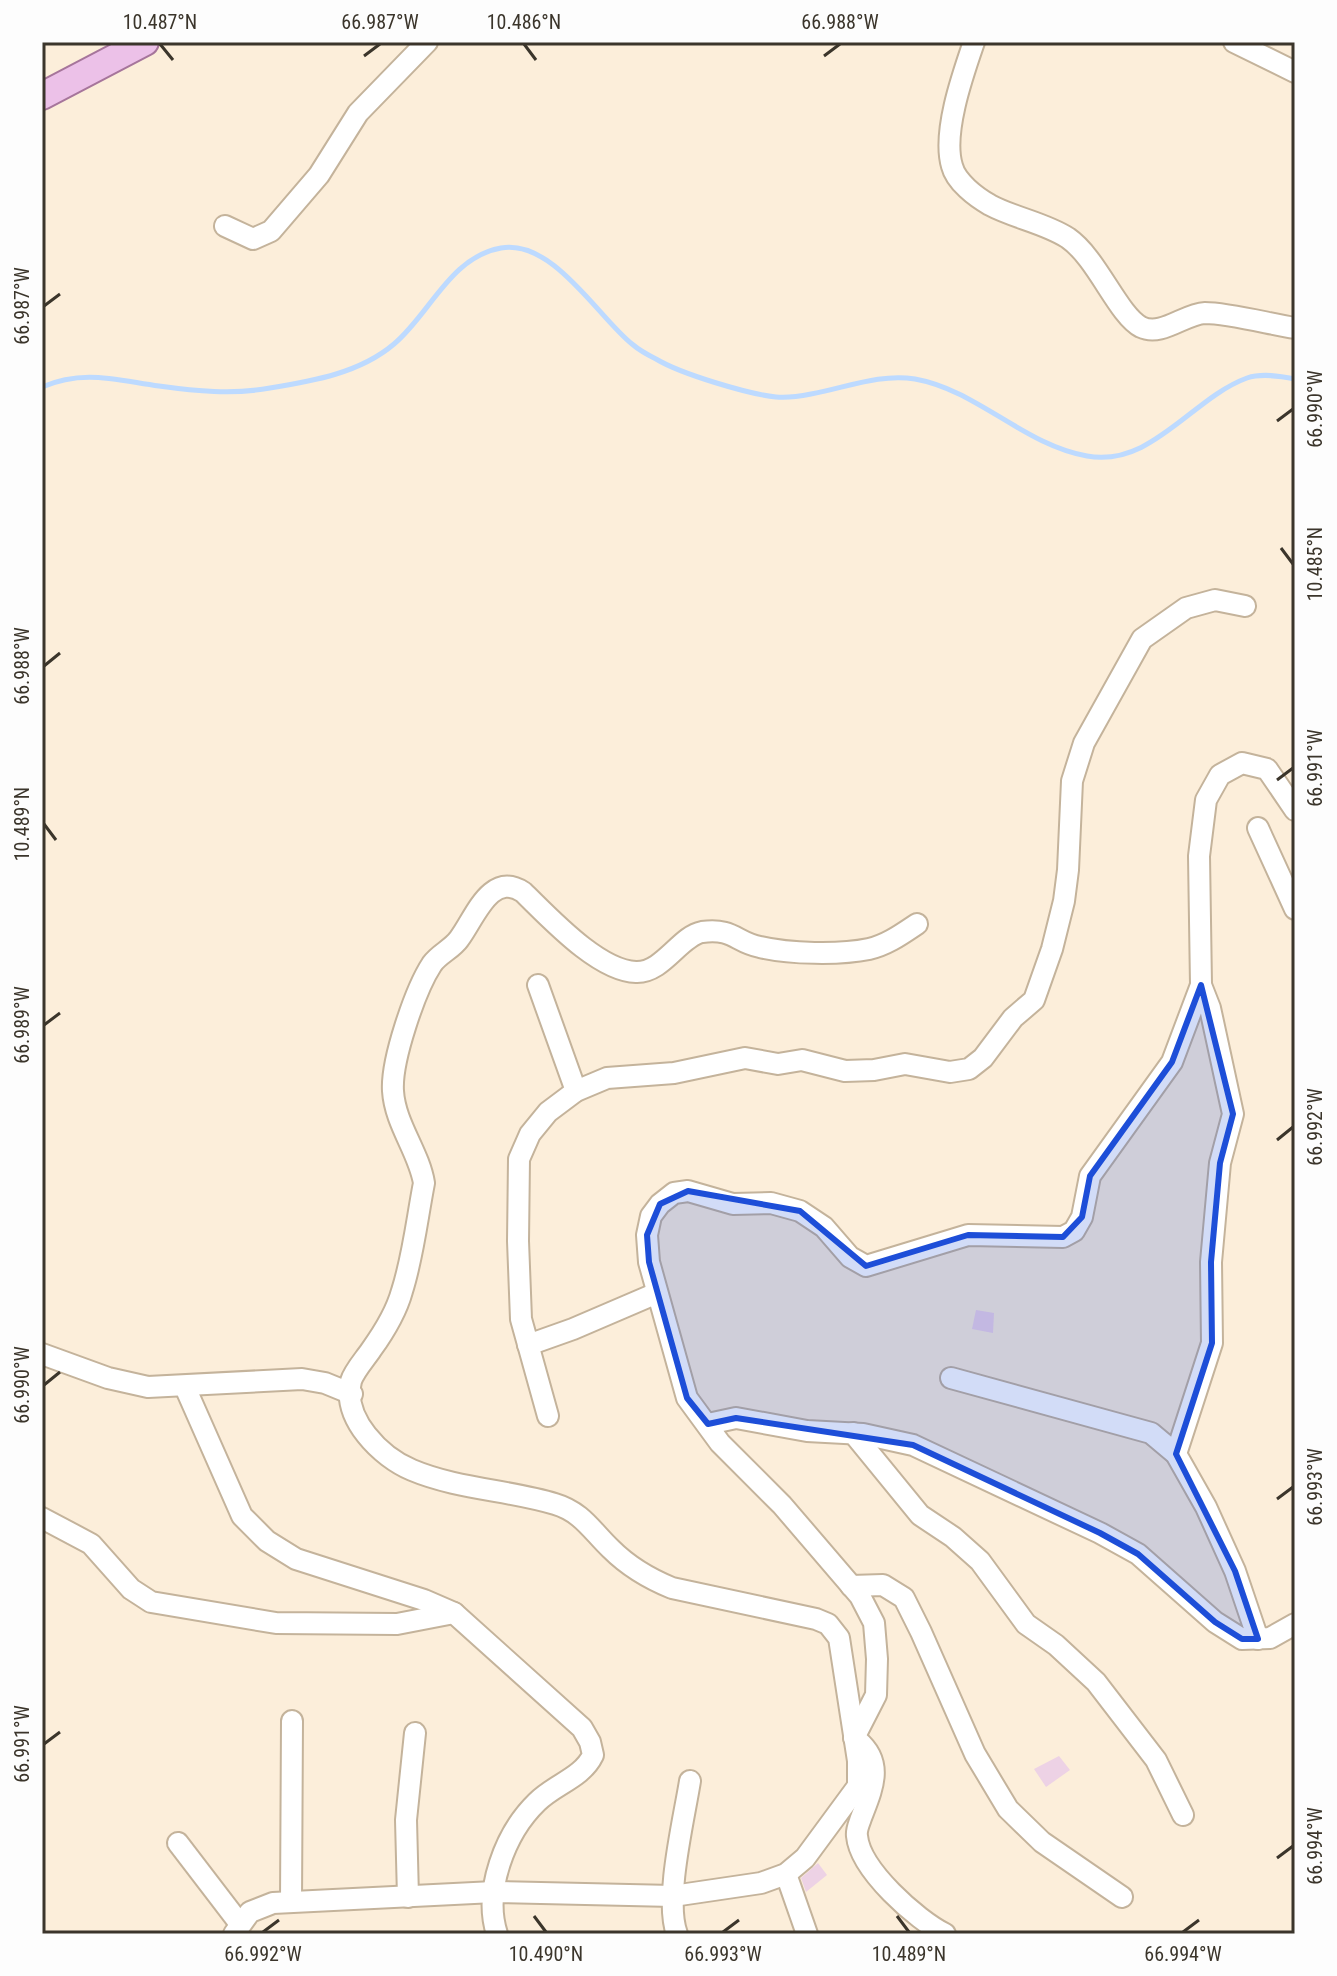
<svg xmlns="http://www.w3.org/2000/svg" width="1337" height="1976" font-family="'Roboto Condensed',sans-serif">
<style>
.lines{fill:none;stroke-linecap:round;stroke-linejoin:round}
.stream{stroke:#bddaff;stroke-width:5}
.building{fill:#edd2e5}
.minor-casing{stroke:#c4b39b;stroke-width:24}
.major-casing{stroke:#a6759b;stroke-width:30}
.minor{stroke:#fff;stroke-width:20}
.major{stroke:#ecc1e8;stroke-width:26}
.marked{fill:#1d4ed8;fill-opacity:0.2;stroke:#1d4ed8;stroke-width:6;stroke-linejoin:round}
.ticks{fill:none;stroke:#3b352b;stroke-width:3}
.neatline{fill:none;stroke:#3b352b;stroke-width:3}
.ticks-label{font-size:20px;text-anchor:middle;fill:#3b352b}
</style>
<rect width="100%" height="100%" fill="#fceeda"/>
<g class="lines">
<path class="stream" d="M 42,387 C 83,369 116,380 159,386 C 195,391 233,395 270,388 C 313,381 360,373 394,344 C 430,314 450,257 501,248 C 553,239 598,317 632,344 C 639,350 648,355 656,359 C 681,374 748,394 776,397 C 787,398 801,396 811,394 C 845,388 880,373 915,379 C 977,390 1024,445 1087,456 C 1151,468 1192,398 1247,378 C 1262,373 1280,376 1295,379"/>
</g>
<g class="building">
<path d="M 976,1310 L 994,1313 L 993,1333 L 972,1329 Z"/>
<path d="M 1059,1756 L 1070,1770 L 1046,1787 L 1034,1769 Z"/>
<path d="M 818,1863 L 827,1875 L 806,1892 L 801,1878 Z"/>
</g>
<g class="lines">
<g class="minor-casing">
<g id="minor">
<path d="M 974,42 C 963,74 942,133 952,166 C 956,182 976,197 990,205 C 1014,218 1045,223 1068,238 C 1097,258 1118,315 1141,327 C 1162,337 1184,314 1205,313 C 1228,313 1270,324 1295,328"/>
<path d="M 1234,42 L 1295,72"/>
<path d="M 225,226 L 253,239 L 271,231 L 319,175 L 358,113 L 427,42"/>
<path d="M 1258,828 L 1295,909"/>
<path d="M 538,985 L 576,1091"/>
<path d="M 528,1345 L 573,1329 L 657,1293"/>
<path d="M 42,1354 L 108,1378 L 148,1387 L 302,1379 L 325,1383 L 352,1394"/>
<path d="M 951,1378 L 1151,1433 L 1176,1454 L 1206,1507 L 1235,1571 L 1258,1639"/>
<path d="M 185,1387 L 242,1516 L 267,1541 L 296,1559 L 424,1600 L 454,1613 L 582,1728 L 590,1742 L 593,1755 C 582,1778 555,1784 537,1802 C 505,1833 483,1891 497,1934"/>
<path d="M 548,1416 L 521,1319 L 518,1241 L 519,1159 L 530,1134 L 548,1112 L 576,1091 L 607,1078 L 674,1073 L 745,1058 L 778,1064 L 802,1060 L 845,1071 L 874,1070 L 905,1064 L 950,1072 L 969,1069 L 983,1058 L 1013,1018 L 1034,1000 L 1052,949 L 1064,901 L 1068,870 L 1072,781 L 1084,743 L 1142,639 L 1186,608 L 1215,600 L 1245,606"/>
<path d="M 708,1424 L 736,1418 L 807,1431 L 863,1434 L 913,1445 L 1100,1533 L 1138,1554 L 1215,1622 L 1242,1639 L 1270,1638 L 1295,1624"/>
<path d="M 853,1433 L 920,1515 L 953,1537 L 980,1561 L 1026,1624 L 1056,1645 L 1096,1682 L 1156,1760 L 1183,1815"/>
<path d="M 1176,1454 L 1212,1343 L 1211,1262 L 1220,1163 L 1233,1114 L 1210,1008 L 1201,985 L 1199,856 L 1206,800 L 1220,775 L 1242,763 L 1267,769 L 1295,810"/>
<path d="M 42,1518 L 91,1544 L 131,1589 L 151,1602 L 276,1623 L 397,1624 L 454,1613"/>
<path d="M 851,1586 L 883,1585 L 904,1598 L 921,1632 L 975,1754 L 1008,1809 L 1042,1842 L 1122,1897"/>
<path d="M 854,1738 L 876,1695 L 877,1659 L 874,1623 L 860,1596 L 782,1505 L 720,1443 L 687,1398 L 649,1262 L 647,1235 L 651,1216 L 660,1204 L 674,1193 L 688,1191 L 733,1204 L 771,1203 L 800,1211 L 824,1227 L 850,1257 L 866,1266 L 968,1235 L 1063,1237 L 1074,1231 L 1082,1217 L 1090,1176 L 1172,1062 L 1201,985"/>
<path d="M 857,1740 C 885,1763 872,1789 861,1818 C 859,1824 856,1830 857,1836 C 860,1870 917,1920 945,1934"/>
<path d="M 178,1843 L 240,1924"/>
<path d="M 786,1874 L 807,1934"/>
<path d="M 408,1897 L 406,1820 L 415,1733"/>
<path d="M 291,1902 L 292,1721"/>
<path d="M 234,1934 L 250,1912 L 273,1903 L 494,1892 L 673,1896 L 761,1883 L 786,1874 L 805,1858 L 858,1786 L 858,1761 L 839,1638 L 828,1624 L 816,1619 L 672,1588 C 650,1579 628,1566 611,1549 C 592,1531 582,1512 555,1504 C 509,1490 457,1489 412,1470 C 381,1457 342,1419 351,1381 C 354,1371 365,1359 371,1350 C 384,1332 396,1313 402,1291 C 413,1257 417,1219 424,1183 C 419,1152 395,1124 393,1091 C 391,1061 415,990 432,964 C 439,954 452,949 459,939 C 475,918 490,871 523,892 C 549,917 598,971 636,972 C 663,973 680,936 702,932 C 734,928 735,942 760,947 C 789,954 840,955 869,949 C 887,945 902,934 917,924"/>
<path d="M 677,1934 C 664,1900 684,1819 690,1781"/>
</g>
</g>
<g class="major-casing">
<path id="major" d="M 42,96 L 145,42"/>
</g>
<use href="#minor" class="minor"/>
<use href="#major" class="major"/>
</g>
<path class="marked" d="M 1201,985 L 1233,1114 L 1220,1163 L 1211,1262 L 1212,1343 L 1176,1454 L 1235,1571 L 1258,1639 L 1242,1639 L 1215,1622 L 1138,1554 L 1100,1533 L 913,1445 L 736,1418 L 708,1424 L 687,1398 L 649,1262 L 647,1235 L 660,1204 L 688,1191 L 800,1211 L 866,1266 L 968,1235 L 1063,1237 L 1082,1217 L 1090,1176 L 1172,1062 Z"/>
<path class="ticks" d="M 160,44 L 173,60M 524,44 L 536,60M 364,56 L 380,44M 824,56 L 840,44M 44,306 L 60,294M 1277,421 L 1293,409M 1281,548 L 1293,564M 44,666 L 60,653M 1277,780 L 1293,768M 44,824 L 56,840M 44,1025 L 60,1013M 1277,1140 L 1293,1127M 44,1385 L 60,1372M 1277,1499 L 1293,1487M 44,1744 L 60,1732M 1277,1858 L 1293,1846M 534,1916 L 546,1932M 897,1916 L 909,1932M 263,1932 L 279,1920M 723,1932 L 739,1920M 1183,1932 L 1199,1920"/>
<rect width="1337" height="1976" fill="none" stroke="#fdfdfd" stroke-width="88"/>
<rect x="44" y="44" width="1249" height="1888" class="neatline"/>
<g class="ticks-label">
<text x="160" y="29">10.487°N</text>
<text x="380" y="29">66.987°W</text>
<text x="524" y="29">10.486°N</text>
<text x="840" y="29">66.988°W</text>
<text transform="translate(22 306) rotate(-90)" y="7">66.987°W</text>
<text transform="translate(1315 409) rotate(-90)" y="7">66.990°W</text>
<text transform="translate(1315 564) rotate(-90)" y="7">10.485°N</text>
<text transform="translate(22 666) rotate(-90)" y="7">66.988°W</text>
<text transform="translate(1315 768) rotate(-90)" y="7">66.991°W</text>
<text transform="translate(22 824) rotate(-90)" y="7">10.489°N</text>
<text transform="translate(22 1025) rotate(-90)" y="7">66.989°W</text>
<text transform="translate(1315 1127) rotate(-90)" y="7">66.992°W</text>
<text transform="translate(22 1385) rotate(-90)" y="7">66.990°W</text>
<text transform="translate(1315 1487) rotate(-90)" y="7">66.993°W</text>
<text transform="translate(22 1744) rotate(-90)" y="7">66.991°W</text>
<text transform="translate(1315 1846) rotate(-90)" y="7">66.994°W</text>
<text x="263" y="1961">66.992°W</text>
<text x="546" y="1961">10.490°N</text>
<text x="723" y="1961">66.993°W</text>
<text x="909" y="1961">10.489°N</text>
<text x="1183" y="1961">66.994°W</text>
</g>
</svg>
